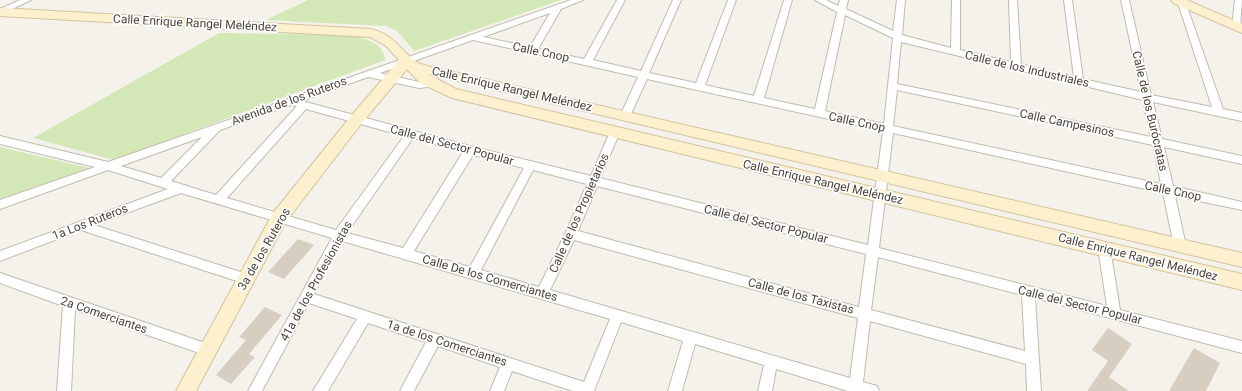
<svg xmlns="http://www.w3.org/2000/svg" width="1242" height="391" font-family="Roboto,sans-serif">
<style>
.green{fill:#d4e8b7}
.building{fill:#d7cec2}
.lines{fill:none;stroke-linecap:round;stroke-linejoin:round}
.street-casing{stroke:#c1baae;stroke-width:2}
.secondary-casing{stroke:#d3c39d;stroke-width:2}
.street{fill:#fff;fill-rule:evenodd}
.secondary{fill:#fdf0ce;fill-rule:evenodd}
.labels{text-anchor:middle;stroke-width:3.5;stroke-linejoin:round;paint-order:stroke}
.street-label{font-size:12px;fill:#4a4339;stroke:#fff}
</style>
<rect width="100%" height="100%" fill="#f5f2ec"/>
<g class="green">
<path d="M 308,0 L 561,0 L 414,51 L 397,31 L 386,26 L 266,20 Z"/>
<path d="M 219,33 L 353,35 C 366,39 385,44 385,60 L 114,160 L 33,138 Z"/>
<path d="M 0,147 L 89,168 L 0,199 Z"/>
</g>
<g class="building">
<path d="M 298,239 L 314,245 L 284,279 L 268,272 Z"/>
<path d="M 265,307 L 282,315 L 249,354 L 255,357 L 231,384 L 216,375 L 246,340 L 239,337 Z"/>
<path d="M 1108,328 L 1132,344 L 1109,377 L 1129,391 L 1087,391 L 1108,361 L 1092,350 Z"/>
<path d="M 1194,348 L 1220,363 L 1206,391 L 1169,391 Z"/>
</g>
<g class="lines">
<g class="street-casing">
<g id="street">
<path d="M 20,0 L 31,0 L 0,15 L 0,9 Z"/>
<path d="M 571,0 L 583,0 L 561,9 L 538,49 L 584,59 L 617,0 L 625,0 L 593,60 L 641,71 L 673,0 L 681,0 L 649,73 L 696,83 L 728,0 L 736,0 L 705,85 L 754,96 L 784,0 L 792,0 L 764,98 L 815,109 L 837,12 L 815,0 L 826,0 L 838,6 L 840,0 L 848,0 L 846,9 L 893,31 L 897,0 L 905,0 L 902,35 L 951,48 L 952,0 L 960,0 L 960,50 L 1011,62 L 1009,0 L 1017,0 L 1021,64 L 1074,77 L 1064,0 L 1072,0 L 1083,79 L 1141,92 L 1121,0 L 1129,0 L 1151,95 L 1212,107 L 1178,3 L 1179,1 L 1185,1 L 1223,109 L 1242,113 L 1242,121 L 1153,102 L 1162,139 L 1242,156 L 1242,164 L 1164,147 L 1173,186 L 1242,202 L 1242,210 L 1175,196 L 1186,246 L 1184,249 L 1180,251 L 1176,249 L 1174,246 L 1163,193 L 893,133 L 879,248 L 1107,306 L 1098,248 L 1100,245 L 1104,243 L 1108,245 L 1110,248 L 1120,310 L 1242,341 L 1242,353 L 1035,298 L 1041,391 L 1027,391 L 1026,364 L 870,321 L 863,382 L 877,386 L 879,391 L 848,391 L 776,369 L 772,391 L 758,391 L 764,365 L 695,344 L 682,391 L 668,391 L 683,341 L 621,322 L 594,391 L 573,391 L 512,371 L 504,391 L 490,391 L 500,367 L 438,346 L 414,391 L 400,391 L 426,342 L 368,323 L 328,391 L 313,391 L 357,319 L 309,303 L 262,391 L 248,391 L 332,238 L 181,193 L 94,225 L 250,275 L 252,279 L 250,283 L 246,284 L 81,230 L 0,261 L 0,251 L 168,189 L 108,170 L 0,209 L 0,200 L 95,167 L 0,144 L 0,136 L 108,162 ZM 550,13 L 530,47 L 483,37 ZM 845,15 L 893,38 L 884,124 L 825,111 ZM 473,40 L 638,77 L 620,116 L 625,120 L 630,116 L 647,79 L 883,131 L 868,245 L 600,178 L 620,132 L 615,128 L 610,132 L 591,176 L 470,146 L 302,101 L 368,77 L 419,88 L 435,86 L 437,84 L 432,81 L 419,82 L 380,73 ZM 901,42 L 1143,100 L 1151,137 L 897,84 ZM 897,90 L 1153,145 L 1161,184 L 893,126 ZM 291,105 L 297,106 L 216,195 L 171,181 L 220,130 ZM 306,109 L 404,136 L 336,230 L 227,198 ZM 202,137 L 161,178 L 121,166 ZM 413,138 L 463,152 L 403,248 L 347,233 ZM 473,155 L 524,168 L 470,267 L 414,251 ZM 533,170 L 587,184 L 565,234 L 539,287 L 481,270 ZM 597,186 L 866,254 L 859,307 L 578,231 ZM 574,240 L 858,318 L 850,378 L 550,290 ZM 342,241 L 610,319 L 584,382 L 314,294 ZM 878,257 L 1022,295 L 1025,351 L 871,310 Z"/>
<path d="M 1235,0 L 1242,0 L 1240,27 L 1236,30 L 1232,27 Z"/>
<path d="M 0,273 L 208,344 L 213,346 L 214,350 L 213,354 L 208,356 L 75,310 L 71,391 L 57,391 L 63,306 L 0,283 Z"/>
</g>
</g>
<g class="secondary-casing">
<g id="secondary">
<path d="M 1171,0 L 1187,0 L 1242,24 L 1242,33 L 1173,3 Z"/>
<path d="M 0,8 L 371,29 C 396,36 397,47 415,61 C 422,66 445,70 454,72 L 1242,253 L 1242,267 L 428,74 L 456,89 L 1242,274 L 1242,290 L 452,98 L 420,83 L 407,69 L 361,124 L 285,223 L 196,391 L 176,391 L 273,213 L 351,116 L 399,60 L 386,46 L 370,37 L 0,16 Z"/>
</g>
</g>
<use href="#street" class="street"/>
<use href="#secondary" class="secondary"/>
</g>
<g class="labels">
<g class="street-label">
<text transform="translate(195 23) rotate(3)" y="4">Calle Enrique Rangel Meléndez</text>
<text transform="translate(541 52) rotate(12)" y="4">Calle Cnop</text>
<text transform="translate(1027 69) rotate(13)" y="4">Calle de los Industriales</text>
<text transform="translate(512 89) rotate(13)" y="4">Calle Enrique Rangel Meléndez</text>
<text transform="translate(289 101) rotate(-20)" y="4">Avenida de los Ruteros</text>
<text transform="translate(1150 111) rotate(77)" y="4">Calle de los Burócratas</text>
<text transform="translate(857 122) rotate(12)" y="4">Calle Cnop</text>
<text transform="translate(1067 123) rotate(12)" y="4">Calle Campesinos</text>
<text transform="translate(452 145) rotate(15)" y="4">Calle del Sector Popular</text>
<text transform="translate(823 182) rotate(13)" y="4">Calle Enrique Rangel Meléndez</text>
<text transform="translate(1173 191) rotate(12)" y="4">Calle Cnop</text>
<text transform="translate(579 213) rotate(-66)" y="4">Calle de los Propietarios</text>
<text transform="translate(90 222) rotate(-21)" y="4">1a Los Ruteros</text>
<text transform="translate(766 224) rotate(14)" y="4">Calle del Sector Popular</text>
<text transform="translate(264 249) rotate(-60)" y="4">3a de los Ruteros</text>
<text transform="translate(1138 257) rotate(14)" y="4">Calle Enrique Rangel Meléndez</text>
<text transform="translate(490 278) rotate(16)" y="4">Calle De los Comerciantes</text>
<text transform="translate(316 281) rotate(-61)" y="4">41a de los Profesionistas</text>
<text transform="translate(801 296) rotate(15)" y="4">Calle de los Taxistas</text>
<text transform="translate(1080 305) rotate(14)" y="4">Calle del Sector Popular</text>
<text transform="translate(104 315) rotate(19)" y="4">2a Comerciantes</text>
<text transform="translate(447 343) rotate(18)" y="4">1a de los Comerciantes</text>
</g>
</g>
</svg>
